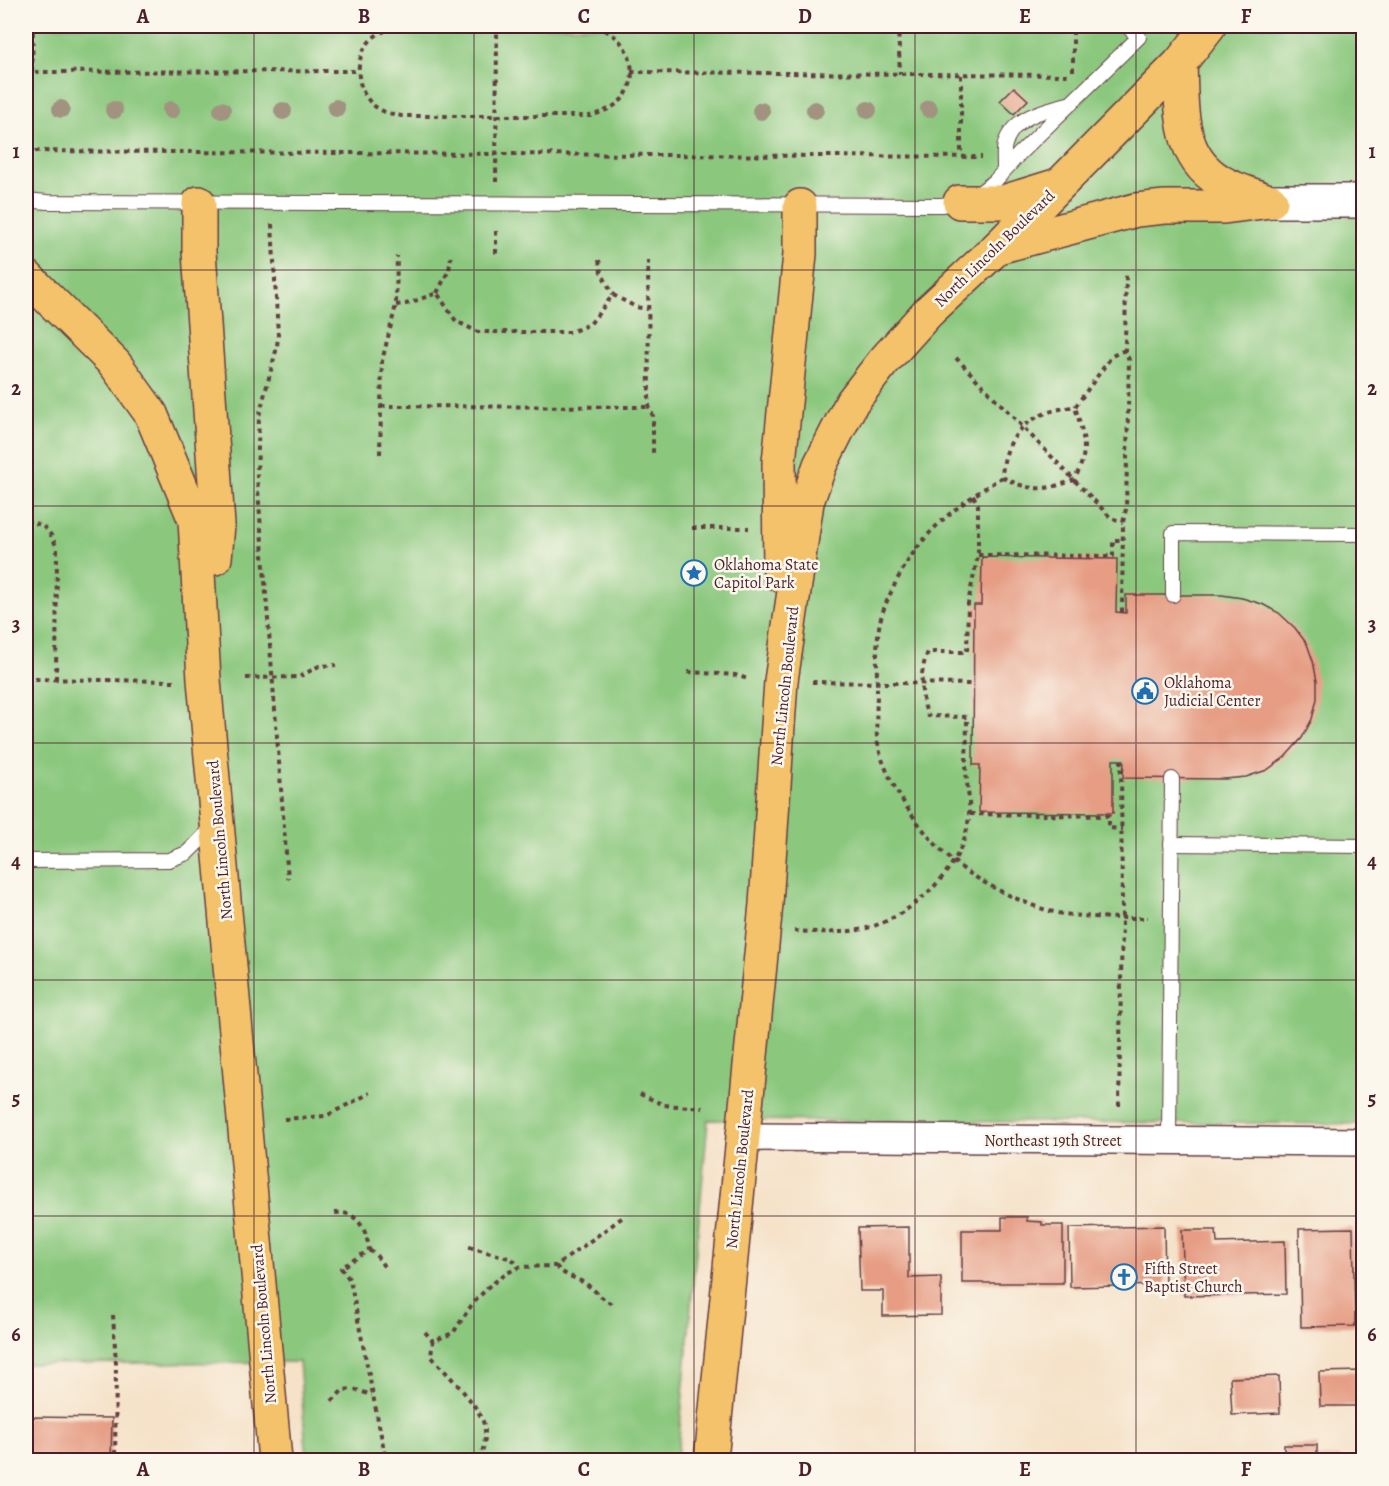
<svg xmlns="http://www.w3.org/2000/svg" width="1389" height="1486" font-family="Alegreya,serif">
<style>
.green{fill:#8bc87e;stroke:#6a7454;stroke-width:1.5}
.building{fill:#e69d84}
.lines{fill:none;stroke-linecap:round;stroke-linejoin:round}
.service-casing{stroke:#643c43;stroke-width:16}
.minor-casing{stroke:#643c43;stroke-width:30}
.tertiary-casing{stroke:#643c43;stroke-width:36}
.primary-casing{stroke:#643c43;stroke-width:36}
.path{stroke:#643c43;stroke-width:4;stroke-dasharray:4.5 4.5;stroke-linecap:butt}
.service{stroke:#fff;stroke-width:14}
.minor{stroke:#fff;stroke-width:27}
.tertiary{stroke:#fff;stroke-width:33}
.primary{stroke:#f3c26a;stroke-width:33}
.tree{fill:#a29380}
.grid{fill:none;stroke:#4a1f2b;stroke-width:1.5;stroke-opacity:0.55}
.labels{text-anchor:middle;stroke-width:5;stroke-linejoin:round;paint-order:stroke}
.street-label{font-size:16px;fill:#4a1f2b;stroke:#fbf7ec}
.poi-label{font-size:16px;fill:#4a1f2b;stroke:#fbf7ec;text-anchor:start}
.neatline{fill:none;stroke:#4a1f2b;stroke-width:2}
.grid-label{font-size:20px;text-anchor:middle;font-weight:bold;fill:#4a1f2b}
</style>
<rect width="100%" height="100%" fill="#fbf7ec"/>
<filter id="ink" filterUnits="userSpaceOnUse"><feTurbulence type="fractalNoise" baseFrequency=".0167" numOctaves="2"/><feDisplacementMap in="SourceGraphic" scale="12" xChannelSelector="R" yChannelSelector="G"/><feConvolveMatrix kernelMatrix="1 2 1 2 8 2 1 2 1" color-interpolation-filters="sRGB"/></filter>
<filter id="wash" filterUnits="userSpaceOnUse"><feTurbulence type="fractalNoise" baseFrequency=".008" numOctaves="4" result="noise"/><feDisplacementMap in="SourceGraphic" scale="24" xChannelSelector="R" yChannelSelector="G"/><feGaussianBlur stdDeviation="1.35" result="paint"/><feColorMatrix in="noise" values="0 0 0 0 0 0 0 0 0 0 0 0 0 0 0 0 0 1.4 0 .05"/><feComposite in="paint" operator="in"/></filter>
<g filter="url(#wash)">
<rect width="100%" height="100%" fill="#f5e2c9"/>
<path class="green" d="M 26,26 L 1363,26 L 1363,1124 L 708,1120 L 677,1460 L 307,1460 L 299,1362 L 26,1364 Z"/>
<g id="blocks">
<g class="building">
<path d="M 1014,87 L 1028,100 L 1014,114 L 1000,101 Z"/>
<path d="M 982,557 L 1117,559 L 1116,612 L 1126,613 L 1126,595 L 1222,595 L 1242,598 L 1262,604 L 1279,613 L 1295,628 L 1307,644 L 1313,661 L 1317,681 L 1317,699 L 1312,719 L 1302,738 L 1285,757 L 1267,770 L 1246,777 L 1225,779 L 1123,778 L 1124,760 L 1113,760 L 1113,813 L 979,812 L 980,765 L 973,765 L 974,605 L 981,605 Z"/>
<path d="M 1002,1217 L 1027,1217 L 1027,1221 L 1042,1222 L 1042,1225 L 1063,1225 L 1063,1283 L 962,1283 L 962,1230 L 1002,1230 Z"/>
<path d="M 1164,1226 L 1165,1285 L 1070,1287 L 1069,1228 Z"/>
<path d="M 909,1227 L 909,1278 L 941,1277 L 941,1315 L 883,1316 L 883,1291 L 860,1291 L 858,1228 Z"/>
<path d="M 1353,1228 L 1355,1326 L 1301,1327 L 1299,1229 Z"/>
<path d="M 1182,1230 L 1216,1230 L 1217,1243 L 1285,1241 L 1286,1294 L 1184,1296 Z"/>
<path d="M 1362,1371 L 1362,1406 L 1320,1406 L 1319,1372 Z"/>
<path d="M 1279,1376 L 1280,1413 L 1232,1415 L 1230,1378 Z"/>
<path d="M 26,1417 L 112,1418 L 111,1460 L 26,1460 Z"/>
<path d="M 1284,1445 L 1317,1445 L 1317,1458 L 1341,1457 L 1341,1460 L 1284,1460 Z"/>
</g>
</g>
</g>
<g filter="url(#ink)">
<use href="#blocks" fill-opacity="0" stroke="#643c43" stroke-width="1.5"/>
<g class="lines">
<g class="service-casing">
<g id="service">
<path d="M 1004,168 C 1004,161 1003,151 1005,144 C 1013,117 1044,110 1068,104"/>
<path d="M 26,200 L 47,202 L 942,205 L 960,202 L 979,193 L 995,181 L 1020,153 L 1139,37 L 1127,26"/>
<path d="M 1173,595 L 1173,533 L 1364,534"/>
<path d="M 1171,844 L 1364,846"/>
<path d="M 26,861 L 169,860 L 187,853 L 214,826"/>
<path d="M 1169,1140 L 1172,779"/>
</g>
</g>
<g class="minor-casing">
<path id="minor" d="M 742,1137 L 1364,1142"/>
</g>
<g class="tertiary-casing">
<path id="tertiary" d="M 1271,201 L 1364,201"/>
</g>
<g class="primary-casing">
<g id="primary">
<path d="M 1180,63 C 1182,110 1177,161 1227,185 C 1239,191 1254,195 1266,200"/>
<path d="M 960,202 L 1003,202 L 1055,186"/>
<path d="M 199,203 L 199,252 L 218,525 L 215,558"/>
<path d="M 998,247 L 1136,210 L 1165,207 L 1224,207 L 1271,201"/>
<path d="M 26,276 L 115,364 L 151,414 L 195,520 L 204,680 L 275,1460"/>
<path d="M 780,575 L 779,462 L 800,254 L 800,206"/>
<path d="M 711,1460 L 766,904 L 781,681 L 807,502 L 820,465 L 852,402 L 883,362 L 928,312 L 997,248 L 1180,63 L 1209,26"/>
</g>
</g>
<g class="path">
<path d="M 398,26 L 583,26 C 589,27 596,27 601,29 C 625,36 639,67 628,90 C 622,105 604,112 590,116 L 401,116 C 396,114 388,114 383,111 C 357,100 351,63 369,42 C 376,33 387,30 398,26 Z"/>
<path d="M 898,26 L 900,74"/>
<path d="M 1073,71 L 1073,26"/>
<path d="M 26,72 L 358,71"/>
<path d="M 32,72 L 33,26"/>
<path d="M 631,72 L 1069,75"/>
<path d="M 961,75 L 961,156"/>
<path d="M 26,151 L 982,157"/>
<path d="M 496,182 L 497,26"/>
<path d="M 272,224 L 278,335 L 277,347 L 259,416 L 257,477 L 288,879"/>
<path d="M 496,231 L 496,258"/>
<path d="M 599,260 L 601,272 L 613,295"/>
<path d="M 648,260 L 649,407 L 653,416 L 653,455"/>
<path d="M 437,293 L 449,270 L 451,257"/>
<path d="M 396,305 L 406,304 L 437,293 L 456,321 L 478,332 L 571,332 L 590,324 L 613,295 L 636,307 L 648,309"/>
<path d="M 1125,350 L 1112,356 L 1075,407 C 1033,410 1004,433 1002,477 C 955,507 924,529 897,580 C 890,594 883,608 880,622 C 876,640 877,671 877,690 C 877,707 875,727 878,744 C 885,782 924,837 953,861 C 976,881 1028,907 1058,913 C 1087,918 1119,918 1148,918"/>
<path d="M 956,358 L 1111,518 L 1123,522"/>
<path d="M 381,406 L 649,407"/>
<path d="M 380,454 L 382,361 L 396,305 L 397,256"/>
<path d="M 1002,477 C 1032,492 1043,491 1074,480 C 1090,451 1084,437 1075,407"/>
<path d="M 26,521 C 46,525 49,529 57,548 L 56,680"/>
<path d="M 692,528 L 749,528"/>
<path d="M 978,555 L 1113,556 L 1113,540 L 1124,540"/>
<path d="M 1122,612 L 1123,522 L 1126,509 L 1129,360 L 1125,350 L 1126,272"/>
<path d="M 688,672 L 735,675 L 748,679"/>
<path d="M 246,678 L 299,677 L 319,666 L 336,665"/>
<path d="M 26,679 L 174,681"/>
<path d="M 812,682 L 973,684"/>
<path d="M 970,814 L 1109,816 L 1109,828 L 1122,829"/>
<path d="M 794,931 C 817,932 840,934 863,929 C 912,918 967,866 969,814 C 970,800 967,786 966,772 C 966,754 967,735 967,717 L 928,716 C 920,696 919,672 928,652 L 967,652 L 968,603 L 978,555 L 978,505 L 973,495"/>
<path d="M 640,1094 L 664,1105 L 703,1108"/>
<path d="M 1119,1106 L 1122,918 L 1121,760"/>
<path d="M 284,1119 L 326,1116 L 370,1093"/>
<path d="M 335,1213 C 357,1210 367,1230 369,1250 L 341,1268 L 350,1280 L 386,1460"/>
<path d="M 469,1247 L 512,1259 L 520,1267"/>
<path d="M 369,1250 L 376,1255 L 385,1268"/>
<path d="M 556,1266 C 563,1276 576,1277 586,1284 C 596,1291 603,1300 614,1305"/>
<path d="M 113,1315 L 116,1364 L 115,1460"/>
<path d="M 425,1332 L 433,1341"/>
<path d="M 332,1401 L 343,1390 L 353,1389 L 372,1395"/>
<path d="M 480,1460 C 484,1447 488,1432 482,1419 C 474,1400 445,1372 431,1356 L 433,1341 L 453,1333 L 471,1306 L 488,1287 L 507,1273 L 520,1267 L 556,1266 L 623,1217"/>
</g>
<use href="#service" class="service"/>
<use href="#minor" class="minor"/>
<use href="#tertiary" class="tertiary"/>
<use href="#primary" class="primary"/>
</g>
<g class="tree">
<circle cx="336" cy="108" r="9"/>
<circle cx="61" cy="109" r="9"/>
<circle cx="929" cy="109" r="9"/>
<circle cx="114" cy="110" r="9"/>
<circle cx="171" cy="110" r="9"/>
<circle cx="222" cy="110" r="9"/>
<circle cx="815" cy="110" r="9"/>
<circle cx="868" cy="110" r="9"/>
<circle cx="283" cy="111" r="9"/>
<circle cx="761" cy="111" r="9"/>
</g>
</g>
<path class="grid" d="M 254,26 L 254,1460M 474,26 L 474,1460M 694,26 L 694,1460M 915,26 L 915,1460M 1136,26 L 1136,1460M 26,270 L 1364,270M 26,506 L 1364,506M 26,743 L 1364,743M 26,980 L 1364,980M 26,1216 L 1364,1216"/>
<defs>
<g id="sight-ring" transform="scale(1.35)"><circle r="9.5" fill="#fbf7ec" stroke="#1f6fb2" stroke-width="1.5"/><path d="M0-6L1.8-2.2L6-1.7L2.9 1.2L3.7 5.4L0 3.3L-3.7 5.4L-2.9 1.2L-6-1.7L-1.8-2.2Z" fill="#1f6fb2"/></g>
<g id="civic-ring" transform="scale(1.35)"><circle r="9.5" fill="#fbf7ec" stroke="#1f6fb2" stroke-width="1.5"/><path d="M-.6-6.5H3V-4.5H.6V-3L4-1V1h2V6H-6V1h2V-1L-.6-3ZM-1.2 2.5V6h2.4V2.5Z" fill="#1f6fb2"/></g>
<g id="church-ring" transform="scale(1.35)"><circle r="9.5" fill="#fbf7ec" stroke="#1f6fb2" stroke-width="1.5"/><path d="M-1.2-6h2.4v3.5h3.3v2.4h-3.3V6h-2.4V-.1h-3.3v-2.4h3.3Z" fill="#1f6fb2"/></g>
</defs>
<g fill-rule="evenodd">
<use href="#sight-ring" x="694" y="573"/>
<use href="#civic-ring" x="1145" y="691"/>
<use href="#church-ring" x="1124" y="1277"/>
</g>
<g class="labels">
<g class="street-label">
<text transform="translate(994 248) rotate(-44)" y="6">North Lincoln Boulevard</text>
<text transform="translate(784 686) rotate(-84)" y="6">North Lincoln Boulevard</text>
<text transform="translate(219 840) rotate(-95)" y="6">North Lincoln Boulevard</text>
<text x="1053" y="1146">Northeast 19th Street</text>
<text transform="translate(739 1169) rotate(-84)" y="6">North Lincoln Boulevard</text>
<text transform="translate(263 1324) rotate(-95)" y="6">North Lincoln Boulevard</text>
</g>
<g class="poi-label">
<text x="714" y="570">Oklahoma State<tspan x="714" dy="18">Capitol Park</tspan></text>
<text x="1164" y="688">Oklahoma<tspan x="1164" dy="18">Judicial Center</tspan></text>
<text x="1144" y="1274">Fifth Street<tspan x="1144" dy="18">Baptist Church</tspan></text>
</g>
</g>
<rect width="1389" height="1486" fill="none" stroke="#fbf7ec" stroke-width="66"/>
<rect x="33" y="33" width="1323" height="1420" class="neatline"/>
<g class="grid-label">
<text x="143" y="23">A</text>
<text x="364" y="23">B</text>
<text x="584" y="23">C</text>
<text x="805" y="23">D</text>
<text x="1025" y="23">E</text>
<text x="1246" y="23">F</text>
<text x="16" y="158">1</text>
<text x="1372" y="158">1</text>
<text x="16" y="395">2</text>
<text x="1372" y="395">2</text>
<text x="16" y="631">3</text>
<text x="1372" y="631">3</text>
<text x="16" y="868">4</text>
<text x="1372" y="868">4</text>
<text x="16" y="1105">5</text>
<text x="1372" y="1105">5</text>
<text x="16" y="1341">6</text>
<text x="1372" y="1341">6</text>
<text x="143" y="1476">A</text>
<text x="364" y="1476">B</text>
<text x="584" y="1476">C</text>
<text x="805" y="1476">D</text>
<text x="1025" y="1476">E</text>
<text x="1246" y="1476">F</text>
</g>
</svg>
